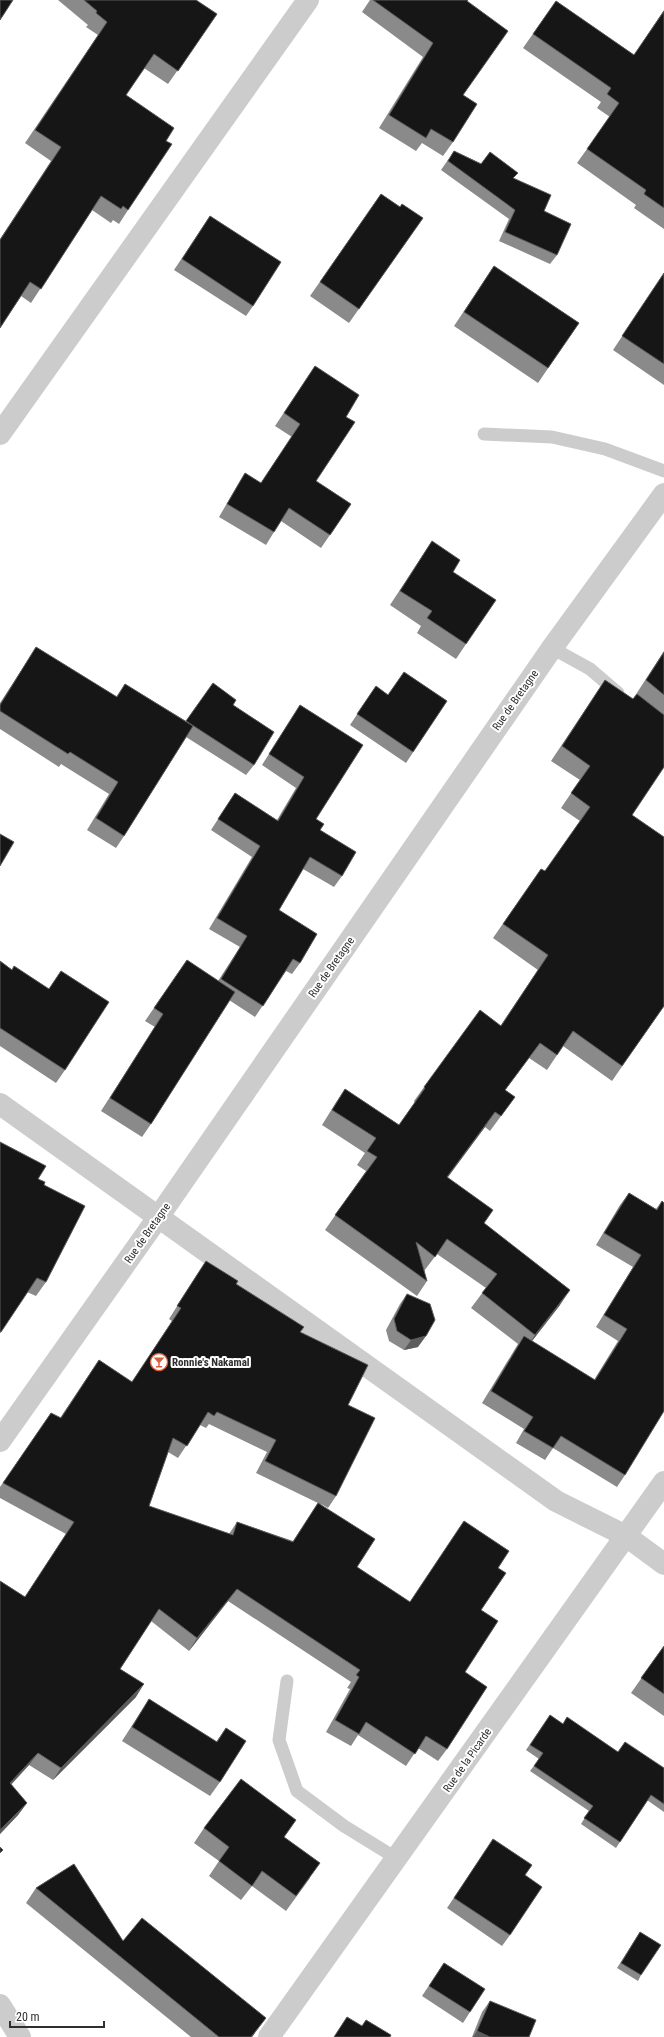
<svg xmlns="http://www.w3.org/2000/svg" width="664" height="2037" font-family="'Roboto Condensed',sans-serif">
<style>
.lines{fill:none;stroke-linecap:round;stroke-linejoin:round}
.service{stroke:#ccc;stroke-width:13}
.minor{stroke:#ccc;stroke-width:22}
.wall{fill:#8a8a8a;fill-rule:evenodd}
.shaded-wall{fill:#5c5c5c}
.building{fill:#161616;stroke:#5c5c5c}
.labels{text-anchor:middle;stroke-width:4;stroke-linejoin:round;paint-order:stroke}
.street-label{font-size:11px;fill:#2f2f2f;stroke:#fff}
.poi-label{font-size:11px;font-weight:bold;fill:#2f2f2f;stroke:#fff;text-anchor:start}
</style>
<rect width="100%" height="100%" fill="#fff"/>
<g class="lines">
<g class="service">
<path d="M 484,434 L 552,437 L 605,449 L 664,471"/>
<path d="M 552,648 L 590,669 L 618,693"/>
<path d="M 287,1681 L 279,1740 L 297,1791 L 344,1826 L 396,1858"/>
</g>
<g class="minor">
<path d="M 0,434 L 308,0"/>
<path d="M 0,1104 L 556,1501 L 626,1536 L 664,1564"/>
<path d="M 0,1441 L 159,1216 L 552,648 L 664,494"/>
<path d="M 0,2005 L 20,2037"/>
<path d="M 269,2037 L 664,1482"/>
</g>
</g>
<g class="wall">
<path d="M 58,0 L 196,0 L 217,14 L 168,84 L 144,68 L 126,95 L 166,141 L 128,210 L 119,224 L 113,220 L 111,223 L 92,210 L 31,303 L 21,296 L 0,328 L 0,239 L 51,161 L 25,143 L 98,35 L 86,27 L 88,25 Z"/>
<path d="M 370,0 L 468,0 L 467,1 L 463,95 L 453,142 L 443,156 L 422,143 L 416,151 L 379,128 L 423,57 L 362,12 Z"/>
<path d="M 556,1 L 634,55 L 664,10 L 664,229 L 634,208 L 636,205 L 577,163 L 610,117 L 597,108 L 601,102 L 523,48 Z"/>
<path d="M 454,151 L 513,178 L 544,211 L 557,255 L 550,264 L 499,241 L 509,219 L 441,170 Z"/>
<path d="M 381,194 L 400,207 L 423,218 L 349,323 L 310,296 Z"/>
<path d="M 210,216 L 253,306 L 246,316 L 174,270 Z"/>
<path d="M 494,266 L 579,323 L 538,383 L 454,326 Z"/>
<path d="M 664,273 L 664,385 L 613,350 Z"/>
<path d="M 315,366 L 346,417 L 316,481 L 351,504 L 321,548 L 281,521 L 274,532 L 266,545 L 219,517 L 237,486 L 245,473 L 261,483 L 292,437 L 275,426 Z"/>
<path d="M 432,541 L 453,572 L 466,644 L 456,659 L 417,633 L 421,626 L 390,605 Z"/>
<path d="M 36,647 L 116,697 L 125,684 L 186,721 L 233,705 L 254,765 L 246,775 L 186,737 L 124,836 L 116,848 L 87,830 L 109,794 L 61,764 L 59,767 L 0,729 L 0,703 L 28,660 Z"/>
<path d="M 664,651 L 664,767 L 632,815 L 664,1006 L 612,1081 L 563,1046 L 547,1070 L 529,1058 L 505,1090 L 515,1097 L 490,1131 L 485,1127 L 447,1177 L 484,1223 L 560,1305 L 532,1341 L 594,1380 L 618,1341 L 596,1327 L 633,1267 L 596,1245 L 620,1205 L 629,1193 L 656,1209 L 662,1201 L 625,1475 L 617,1487 L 553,1448 L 545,1460 L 516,1443 L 524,1429 L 482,1403 L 518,1344 L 471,1308 L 486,1288 L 437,1254 L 424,1271 L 427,1281 L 417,1296 L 325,1230 L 366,1171 L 357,1165 L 365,1153 L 322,1125 L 335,1104 L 345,1089 L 399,1125 L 415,1103 L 414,1101 L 424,1087 L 501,1025 L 538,970 L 493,938 L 541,869 L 545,871 L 580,821 L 561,808 L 580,780 L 551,761 L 605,680 L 633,699 Z"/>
<path d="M 376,686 L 388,695 L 447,701 L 406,763 L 350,725 Z"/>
<path d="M 300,705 L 316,819 L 320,830 L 342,876 L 334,887 L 303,869 L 279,910 L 300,963 L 292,974 L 286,971 L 255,1017 L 229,1000 L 151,1124 L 142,1137 L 101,1111 L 155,1027 L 145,1021 L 187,960 L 218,981 L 240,947 L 209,929 L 252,857 L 211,830 L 235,793 L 277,820 L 296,788 L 262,765 Z"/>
<path d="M 0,961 L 11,969 L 49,989 L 61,971 L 65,1070 L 56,1083 L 0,1046 Z"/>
<path d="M 0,1142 L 44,1185 L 46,1282 L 36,1296 L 27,1292 L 0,1333 Z"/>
<path d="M 206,1261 L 300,1332 L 348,1405 L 336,1496 L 328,1508 L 321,1504 L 357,1567 L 410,1602 L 464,1521 L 498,1568 L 481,1610 L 465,1672 L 447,1749 L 438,1761 L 418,1748 L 406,1766 L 358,1735 L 351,1746 L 326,1732 L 350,1689 L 347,1688 L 351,1682 L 228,1601 L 189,1651 L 151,1621 L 120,1669 L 136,1697 L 53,1780 L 29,1765 L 11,1785 L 27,1803 L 18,1815 L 0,1834 L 0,1581 L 25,1597 L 66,1534 L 0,1498 L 0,1487 L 51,1413 L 60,1418 L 99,1360 L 132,1382 L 172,1321 L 169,1319 L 198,1273 ZM 209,1424 L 267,1452 L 256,1473 L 318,1503 L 293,1541 L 237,1522 L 229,1534 L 149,1506 L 168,1452 L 178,1458 L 200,1425 L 206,1428 Z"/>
<path d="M 407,1294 L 418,1347 L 404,1350 L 389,1341 L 386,1330 L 400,1304 Z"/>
<path d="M 664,1646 L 664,1716 L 631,1693 Z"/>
<path d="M 149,1699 L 216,1742 L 226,1728 L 220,1782 L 210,1796 L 122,1741 Z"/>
<path d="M 550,1715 L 563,1724 L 618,1752 L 664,1768 L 664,1812 L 647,1800 L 616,1848 L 581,1824 L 589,1811 L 530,1771 L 539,1759 L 526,1750 Z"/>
<path d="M 204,1828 L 284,1837 L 310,1878 L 286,1911 L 252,1886 L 241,1900 L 209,1876 L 219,1861 L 194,1843 Z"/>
<path d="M 486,1850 L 525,1875 L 510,1935 L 502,1946 L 447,1908 Z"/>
<path d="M 36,1888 L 123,1941 L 255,2033 L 252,2037 L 191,2037 L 26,1903 Z"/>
<path d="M 640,1932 L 641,1975 L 638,1981 L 617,1968 Z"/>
<path d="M 444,1963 L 470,2012 L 463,2023 L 422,1996 Z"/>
<path d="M 490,2001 L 529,2037 L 472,2037 L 482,2012 Z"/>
</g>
<g class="shaded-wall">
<path d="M 495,1112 L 485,1127 L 437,1192 L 447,1177 Z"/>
<path d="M 570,1290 L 560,1305 L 525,1350 L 535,1335 Z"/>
<path d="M 426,1336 L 418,1347 L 404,1350 L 411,1340 Z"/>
<path d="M 237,1589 L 228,1601 L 189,1651 L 197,1638 Z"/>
<path d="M 144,1684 L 136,1697 L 53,1780 L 61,1768 Z"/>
<path d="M 38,1753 L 29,1765 L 1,1795 L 10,1783 Z"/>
<path d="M 27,1803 L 18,1815 L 0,1834 L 0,1830 Z"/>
<path d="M 266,2018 L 252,2037 L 251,2037 Z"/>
<path d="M 477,2031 L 490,2037 L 473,2037 Z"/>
</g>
<g class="building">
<path d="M 0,0 L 13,0 L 0,20 Z"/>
<path d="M 84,0 L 196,0 L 217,14 L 178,71 L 154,54 L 126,95 L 174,128 L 166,141 L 172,144 L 128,210 L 123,206 L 121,209 L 101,196 L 41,289 L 30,282 L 0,328 L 0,240 L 61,147 L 35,130 L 107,22 L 96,13 L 97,11 Z"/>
<path d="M 373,0 L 468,0 L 467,1 L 508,31 L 463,95 L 477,104 L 453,142 L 431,129 L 426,138 L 389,115 L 433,43 Z"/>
<path d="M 556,1 L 634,55 L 664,11 L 664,208 L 644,194 L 646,190 L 587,149 L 619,103 L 607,94 L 611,88 L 533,34 Z"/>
<path d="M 454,151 L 481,164 L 490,152 L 518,173 L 513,178 L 551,195 L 544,211 L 571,224 L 557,255 L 505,232 L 515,210 L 448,161 Z"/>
<path d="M 381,194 L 400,207 L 402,204 L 423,218 L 359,309 L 320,282 Z"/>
<path d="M 210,216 L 281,262 L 253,306 L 182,259 Z"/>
<path d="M 494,266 L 579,323 L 548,368 L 464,312 Z"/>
<path d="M 664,273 L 664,364 L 622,336 Z"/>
<path d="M 315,366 L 359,395 L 346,417 L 355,422 L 316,481 L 351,504 L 330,535 L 289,508 L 274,532 L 227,504 L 245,473 L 261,483 L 300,424 L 284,413 Z"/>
<path d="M 432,541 L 460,560 L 453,572 L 496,600 L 466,644 L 427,618 L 432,611 L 400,591 Z"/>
<path d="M 36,647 L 117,697 L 125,684 L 193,726 L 124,836 L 96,818 L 118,782 L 70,752 L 68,754 L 0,711 L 0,705 Z"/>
<path d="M 664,652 L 664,695 L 646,680 Z"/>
<path d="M 404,672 L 447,701 L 413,752 L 357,714 L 376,686 L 388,695 Z"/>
<path d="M 605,680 L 633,699 L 637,694 L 664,715 L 664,767 L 632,815 L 664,837 L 664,1006 L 622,1066 L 573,1031 L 557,1055 L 540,1043 L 505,1090 L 515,1097 L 501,1116 L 495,1112 L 447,1177 L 493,1210 L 484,1223 L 570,1290 L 535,1335 L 482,1293 L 497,1274 L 447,1239 L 435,1257 L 416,1242 L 427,1281 L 335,1215 L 377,1157 L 367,1151 L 376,1138 L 332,1110 L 345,1089 L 399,1125 L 425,1088 L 424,1087 L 480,1010 L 501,1026 L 548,955 L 503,924 L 541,869 L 545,871 L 590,807 L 571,793 L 590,766 L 562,746 Z"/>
<path d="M 213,683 L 236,700 L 233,705 L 274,732 L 254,765 L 186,721 Z"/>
<path d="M 300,705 L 363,745 L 316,819 L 324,824 L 320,830 L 356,852 L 342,876 L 310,857 L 279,910 L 317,934 L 300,963 L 293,959 L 263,1006 L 221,979 L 247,936 L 217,918 L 260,846 L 218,819 L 235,793 L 278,821 L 304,777 L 269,754 Z"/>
<path d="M 0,834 L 14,842 L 0,866 Z"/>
<path d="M 187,960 L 235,992 L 151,1124 L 110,1098 L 163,1014 L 154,1008 Z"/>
<path d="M 0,961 L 12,970 L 14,966 L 49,989 L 61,971 L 109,1002 L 65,1070 L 0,1028 Z"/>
<path d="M 0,1142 L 46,1166 L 38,1179 L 45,1182 L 44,1185 L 85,1206 L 46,1282 L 37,1278 L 1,1332 L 0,1332 Z"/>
<path d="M 629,1193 L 657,1210 L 662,1201 L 664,1203 L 664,1411 L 625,1475 L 561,1436 L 553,1448 L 524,1431 L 533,1417 L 491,1391 L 524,1336 L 595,1380 L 627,1329 L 604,1315 L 641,1255 L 604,1233 Z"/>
<path d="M 206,1261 L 238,1281 L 236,1284 L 304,1327 L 300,1332 L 368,1365 L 348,1405 L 375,1418 L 336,1496 L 265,1461 L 276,1440 L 217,1412 L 214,1416 L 208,1412 L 187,1446 L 173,1438 L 149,1506 L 233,1535 L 237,1522 L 293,1542 L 318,1503 L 375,1539 L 357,1567 L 410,1602 L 464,1521 L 509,1551 L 498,1568 L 506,1573 L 481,1610 L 498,1621 L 465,1672 L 487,1687 L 447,1749 L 426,1736 L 415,1754 L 366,1722 L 359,1734 L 335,1720 L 359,1677 L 356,1675 L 360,1670 L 237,1589 L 197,1638 L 159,1609 L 120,1669 L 144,1684 L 61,1768 L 38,1753 L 10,1783 L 27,1803 L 0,1830 L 0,1581 L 25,1597 L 74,1522 L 3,1483 L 51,1413 L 61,1418 L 99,1360 L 132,1382 L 181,1308 L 177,1306 Z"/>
<path d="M 407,1294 L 430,1304 L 435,1320 L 426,1336 L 411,1340 L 397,1331 L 394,1319 Z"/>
<path d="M 664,1646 L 664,1694 L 641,1678 Z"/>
<path d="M 149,1699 L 217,1742 L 226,1728 L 246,1741 L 220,1782 L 132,1727 Z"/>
<path d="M 550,1715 L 563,1724 L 567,1717 L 618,1752 L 625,1742 L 664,1768 L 664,1804 L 651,1795 L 620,1842 L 584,1818 L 593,1806 L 534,1766 L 543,1753 L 530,1745 Z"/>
<path d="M 241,1779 L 296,1820 L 284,1837 L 320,1863 L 296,1896 L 262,1871 L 252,1886 L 219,1861 L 229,1847 L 204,1828 Z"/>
<path d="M 493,1839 L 532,1865 L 525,1875 L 542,1887 L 510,1935 L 454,1898 Z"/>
<path d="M 0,1847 L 3,1850 L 0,1853 Z"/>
<path d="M 74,1864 L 123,1941 L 142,1918 L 266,2018 L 251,2037 L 219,2037 L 36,1888 Z"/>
<path d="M 640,1932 L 661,1945 L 641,1975 L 621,1963 Z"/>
<path d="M 444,1963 L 485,1989 L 470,2012 L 429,1986 Z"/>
<path d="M 490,2001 L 536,2020 L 529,2037 L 490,2037 L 477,2031 Z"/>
<path d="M 347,2017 L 362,2026 L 366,2020 L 391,2035 L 390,2037 L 334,2037 Z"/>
</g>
<defs>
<g id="bar-ring" transform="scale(0.9)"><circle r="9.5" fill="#fff" stroke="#dd5c39" stroke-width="1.5"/><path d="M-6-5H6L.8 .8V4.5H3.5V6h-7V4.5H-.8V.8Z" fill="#dd5c39"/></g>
</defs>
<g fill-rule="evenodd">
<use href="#bar-ring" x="159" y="1362"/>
</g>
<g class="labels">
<g class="street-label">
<text transform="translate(515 700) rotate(-55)" y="4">Rue de Bretagne</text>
<text transform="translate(331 967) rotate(-55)" y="4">Rue de Bretagne</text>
<text transform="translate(147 1233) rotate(-55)" y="4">Rue de Bretagne</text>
<text transform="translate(467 1760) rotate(-55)" y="4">Rue de la Picarde</text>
</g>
<g class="poi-label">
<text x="172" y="1366">Ronnie's Nakamal</text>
</g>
</g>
<path d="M10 2021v6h94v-6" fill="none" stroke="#2f2f2f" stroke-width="2"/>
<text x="16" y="2021" font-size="12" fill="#2f2f2f" stroke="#ffffff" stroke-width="3" paint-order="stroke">20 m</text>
</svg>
